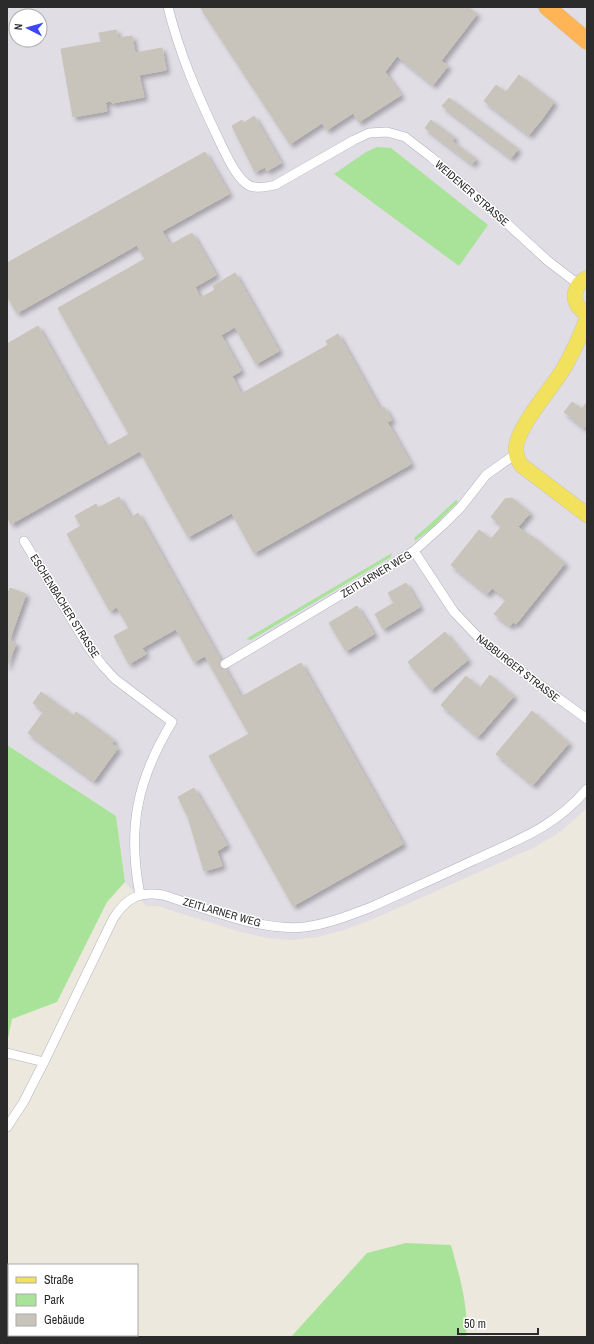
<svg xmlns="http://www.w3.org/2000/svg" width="594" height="1344" font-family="'Archivo Narrow',sans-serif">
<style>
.industrial{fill:#e0dde5;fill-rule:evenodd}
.green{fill:#a9e399}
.building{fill:#c8c4bc;stroke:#c8c4b6;filter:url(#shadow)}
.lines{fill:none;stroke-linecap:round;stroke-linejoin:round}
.street-casing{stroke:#b1b1be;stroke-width:10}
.primary-casing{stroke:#c8c8c8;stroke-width:16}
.highway-casing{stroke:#c8c8c8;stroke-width:18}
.street{stroke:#fff;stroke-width:9}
.primary{stroke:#f1e15d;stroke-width:15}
.highway{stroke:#ffb456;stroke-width:17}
.labels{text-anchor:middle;stroke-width:3;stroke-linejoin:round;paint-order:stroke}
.street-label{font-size:11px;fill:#2b2b2b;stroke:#fff}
</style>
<defs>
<filter id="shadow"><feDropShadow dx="3.5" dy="3.5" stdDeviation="2" flood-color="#0004"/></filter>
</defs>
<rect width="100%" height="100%" fill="#ede8dd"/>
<path class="industrial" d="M 7,7 L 587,7 L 587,808 L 560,832 L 535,847 L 371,920 L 344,930 L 318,937 L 292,940 L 267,938 L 241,932 L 157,906 L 146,906 L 125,882 L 116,816 L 7,745 ZM 16,16 L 40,16 L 40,40 L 16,40 Z"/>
<g class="green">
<path d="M 377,147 L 391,148 L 488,225 L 459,266 L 334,174 L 366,152 Z"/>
<path d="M 456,500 L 458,502 L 432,528 L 415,541 L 414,538 L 429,525 Z"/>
<path d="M 392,553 L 391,557 L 251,640 L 246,639 Z"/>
<path d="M 7,745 L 116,816 L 125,882 L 107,902 L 57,1002 L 12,1019 L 7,1043 Z"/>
<path d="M 406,1243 L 451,1245 C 459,1275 469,1306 466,1337 L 291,1337 L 367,1253 Z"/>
</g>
<g class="building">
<path d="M 200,7 L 468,7 L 477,14 L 441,61 L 448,66 L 433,85 L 397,56 L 385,72 L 401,95 L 359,122 L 353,113 L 327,130 L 322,123 L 290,144 Z"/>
<path d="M 116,30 L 118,38 L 132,36 L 135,53 L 162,48 L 166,70 L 139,75 L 144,97 L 112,103 L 112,101 L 105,102 L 107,111 L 73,117 L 61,49 L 101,42 L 99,33 Z"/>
<path d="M 519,75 L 554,102 L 542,119 L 506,92 Z"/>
<path d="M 496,85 L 542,119 L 529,135 L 484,101 Z"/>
<path d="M 449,98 L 518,149 L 511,158 L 442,106 Z"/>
<path d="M 254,116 L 281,163 L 267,171 L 265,167 L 255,172 L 232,126 L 242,120 L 244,123 Z"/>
<path d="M 431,120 L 455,138 L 452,141 L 476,159 L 472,164 L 425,128 Z"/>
<path d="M 205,152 L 229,194 L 162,231 L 170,245 L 192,233 L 216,275 L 195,287 L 200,298 L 215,290 L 213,286 L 235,273 L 279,351 L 256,364 L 235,327 L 221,335 L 241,371 L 232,376 L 241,394 L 328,345 L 326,341 L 338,334 L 380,409 L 384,407 L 392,420 L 387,422 L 411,464 L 254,553 L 232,513 L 188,537 L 140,451 L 11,524 L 7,516 L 7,344 L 38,326 L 106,447 L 129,434 L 58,308 L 145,259 L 137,245 L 17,313 L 7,296 L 7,263 Z"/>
<path d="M 572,402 L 582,409 L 574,420 L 564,412 Z"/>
<path d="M 587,402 L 587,424 L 584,428 L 574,420 Z"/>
<path d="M 119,497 L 131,518 L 138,513 L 241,697 L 301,663 L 403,844 L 293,906 L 209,756 L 249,734 L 205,656 L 194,662 L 176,629 L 142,648 L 146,654 L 129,664 L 114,636 L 129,628 L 117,607 L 110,611 L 67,534 L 81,526 L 75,516 L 96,504 L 98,508 Z"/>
<path d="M 512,498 L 530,513 L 518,527 L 531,537 L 532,536 L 565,563 L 516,624 L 513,622 L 510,626 L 494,614 L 507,599 L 492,588 L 487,594 L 451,565 L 479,530 L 491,539 L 502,526 L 491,517 L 505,499 Z"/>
<path d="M 406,583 L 420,607 L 383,629 L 375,614 L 394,603 L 388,593 Z"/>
<path d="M 10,588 L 26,594 L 9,641 L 16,643 L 7,667 L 7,596 Z"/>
<path d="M 357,606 L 374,634 L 346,651 L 329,623 Z"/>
<path d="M 445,632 L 468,660 L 431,690 L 408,662 Z"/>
<path d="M 490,675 L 514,696 L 478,737 L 441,705 L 466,676 L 480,688 Z"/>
<path d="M 41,692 L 52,700 L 44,711 L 33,703 Z"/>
<path d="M 52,700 L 74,716 L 76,712 L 114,740 L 112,744 L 118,748 L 94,781 L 28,733 Z"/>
<path d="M 532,711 L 569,743 L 533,785 L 496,754 Z"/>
<path d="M 194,788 L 227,845 L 217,851 L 222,866 L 204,871 L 188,817 L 178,797 Z"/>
</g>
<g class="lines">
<g class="street-casing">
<g id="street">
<path d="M 168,7 C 180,55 197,94 218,138 C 225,152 236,179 250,186 C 258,189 267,187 275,185 L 354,140 L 369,133 L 387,132 L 405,137 L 431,157 L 501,218 L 548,261 L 578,284"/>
<path d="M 24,541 L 89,648 L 103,666 L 115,679 L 172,722 C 137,780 127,828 140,895"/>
<path d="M 414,551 L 454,612 L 476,635 L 495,652 L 587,719"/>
<path d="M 225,664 L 414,551 L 444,524 L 461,507 L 486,475 L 513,456 L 517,456"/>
<path d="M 7,1053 L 44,1062"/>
<path d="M 7,1127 L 23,1103 L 44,1062 L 113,919 C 126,898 139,891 163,895 C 204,908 262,932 305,927 C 327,924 348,916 369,908 C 404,892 438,877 472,861 C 517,840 554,828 587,789"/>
</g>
</g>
<g class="primary-casing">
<g id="primary">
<path d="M 587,278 C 572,285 570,306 587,313"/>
<path d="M 587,318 C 581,335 573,352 564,368 C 552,388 515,429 516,450 C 516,456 518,460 521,465 L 587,515"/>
</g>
</g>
<g class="highway-casing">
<path id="highway" d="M 547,7 L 587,41"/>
</g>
<use href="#street" class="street"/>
<use href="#primary" class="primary"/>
<use href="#highway" class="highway"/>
</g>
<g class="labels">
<g class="street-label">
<text transform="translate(472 193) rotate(41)" y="4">WEIDENER STRASSE</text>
<text transform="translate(376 574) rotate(-31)" y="4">ZEITLARNER WEG</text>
<text transform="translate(65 606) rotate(58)" y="4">ESCHENBACHER STRASSE</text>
<text transform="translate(518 668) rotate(38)" y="4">NABBURGER STRASSE</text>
<text transform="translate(222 912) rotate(16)" y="4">ZEITLARNER WEG</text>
</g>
</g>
<rect width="594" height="1344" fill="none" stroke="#2b2b2b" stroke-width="16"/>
<rect x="8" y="1264" width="130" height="72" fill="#ffffff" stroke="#aaaaaa"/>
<rect x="16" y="1277" width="20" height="6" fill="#f1e15d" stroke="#aaaaaa"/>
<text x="44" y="1284" font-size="12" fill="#2b2b2b">Straße</text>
<rect x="16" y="1294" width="20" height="12" fill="#a9e399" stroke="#aaaaaa"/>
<text x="44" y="1304" font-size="12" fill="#2b2b2b">Park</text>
<rect x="16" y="1314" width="20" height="12" fill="#c8c4bc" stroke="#aaaaaa"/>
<text x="44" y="1324" font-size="12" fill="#2b2b2b">Gebäude</text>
<g transform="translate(28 28) rotate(276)"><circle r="19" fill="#ffffff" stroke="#aaaaaa"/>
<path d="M0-3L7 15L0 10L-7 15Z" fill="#3c47fb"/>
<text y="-6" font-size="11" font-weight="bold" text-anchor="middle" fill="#2b2b2b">N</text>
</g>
<path d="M458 1328v6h80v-6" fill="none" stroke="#2b2b2b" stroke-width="2"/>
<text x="464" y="1328" font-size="12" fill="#2b2b2b" stroke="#ffffff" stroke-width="3" paint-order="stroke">50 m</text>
</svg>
